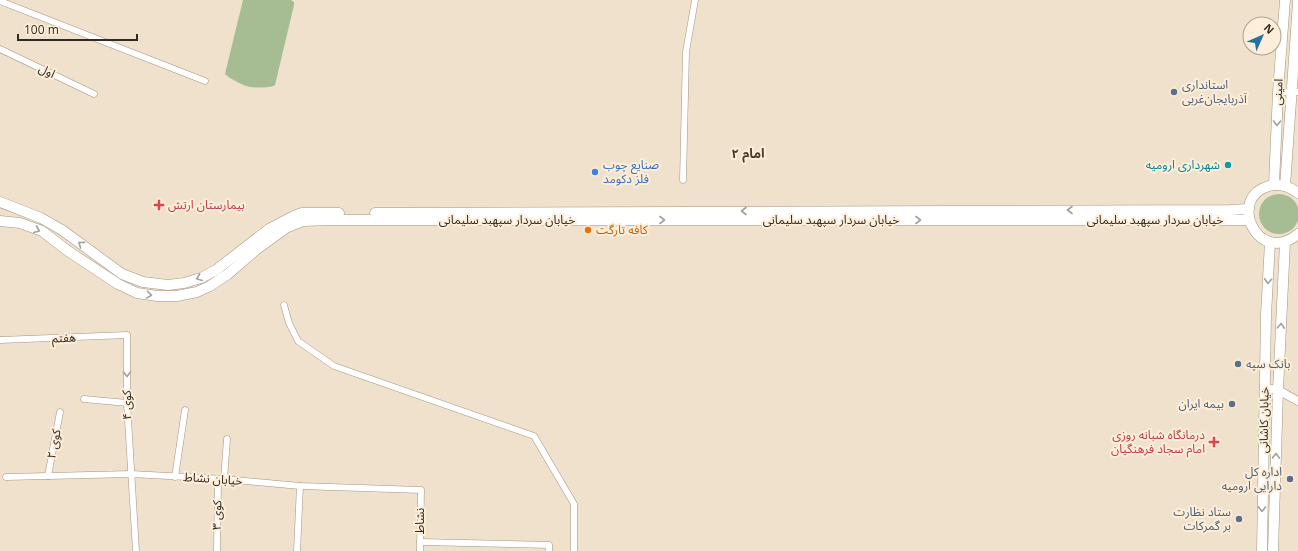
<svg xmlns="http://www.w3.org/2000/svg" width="1298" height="551" font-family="'Open Sans','Noto Sans Arabic',sans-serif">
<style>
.green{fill:#a6bd93}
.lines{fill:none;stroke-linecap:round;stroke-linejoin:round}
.minor-casing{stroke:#a39581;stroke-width:7}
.tertiary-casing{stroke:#a39581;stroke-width:9}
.primary-casing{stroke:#a39581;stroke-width:11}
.minor{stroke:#fff;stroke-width:6}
.tertiary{stroke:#fff;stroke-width:8}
.primary{stroke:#fff;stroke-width:10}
.oneway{stroke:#a29f9c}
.service-dot{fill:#5c6f8a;stroke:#fdeed9;stroke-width:1.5}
.culture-dot{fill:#0f9aa8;stroke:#fdeed9;stroke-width:1.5}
.shop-dot{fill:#3f7fe0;stroke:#fdeed9;stroke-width:1.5}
.health-dot{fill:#e0444e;stroke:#fdeed9;stroke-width:1.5}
.food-dot{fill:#e8710a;stroke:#fdeed9;stroke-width:1.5}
.labels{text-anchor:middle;stroke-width:4;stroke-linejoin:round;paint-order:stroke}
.street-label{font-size:12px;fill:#302a22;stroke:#fdeed9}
.service-label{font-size:12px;fill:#4e5e75;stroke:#fdeed9;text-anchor:end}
.shop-label{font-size:12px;fill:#366cbe;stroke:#fdeed9;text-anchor:start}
.culture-label{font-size:12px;fill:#0d838f;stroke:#fdeed9;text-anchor:end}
.health-label{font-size:12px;fill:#be3a42;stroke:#fdeed9;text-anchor:start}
.food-label{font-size:12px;fill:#c56008;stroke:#fdeed9;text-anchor:start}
.neighbourhood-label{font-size:13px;font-weight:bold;fill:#463a29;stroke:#fdeed9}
</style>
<rect width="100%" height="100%" fill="#efe1cc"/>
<g class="green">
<path d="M 243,0 L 291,0 L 294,2 L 294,5 L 275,85 C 270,88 257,88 250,87 C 244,86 230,79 225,74 Z"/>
<circle cx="1279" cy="214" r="20"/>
</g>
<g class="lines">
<g class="minor-casing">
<g id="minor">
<path d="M 0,1 L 205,81"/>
<path d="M 0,49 L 94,94"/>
<path d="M 1278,92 L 1298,92"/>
<path d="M 683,180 L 686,52 L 695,0"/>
<path d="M 284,305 L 289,323 L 298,341 L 334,366 L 534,436 L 574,504 L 574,551"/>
<path d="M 0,340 L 127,335 L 127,403 L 136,551"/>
<path d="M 84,399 L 127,403"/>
<path d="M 48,476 L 60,412"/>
<path d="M 6,477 L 131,474 L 224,479 L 300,486 L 421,490 L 420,551"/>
<path d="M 175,477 L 185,410"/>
<path d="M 224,479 L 227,439"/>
<path d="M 420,542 L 549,545 L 549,551"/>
<path d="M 217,551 L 218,479"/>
<path d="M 297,551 L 300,486"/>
</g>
</g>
<g class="tertiary-casing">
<path id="tertiary" d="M 1265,388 L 1278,390 L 1298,401"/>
</g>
<g class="primary-casing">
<g id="primary">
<path d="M 1274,185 L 1278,92 L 1285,0"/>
<path d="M 1285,186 L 1298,2"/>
<path d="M 1298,193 C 1289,186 1280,183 1269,186 C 1226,198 1258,267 1298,234"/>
<path d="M 0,202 L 41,218 L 62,230 L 122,274 L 143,282 L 168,285 L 184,283 L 201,278 L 216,270 L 269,229 L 294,216 L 302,213 L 339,213"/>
<path d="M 375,213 L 1230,210 L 1249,209"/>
<path d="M 0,221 L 20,223 L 42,231 L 68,251 L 118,284 L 137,293 L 157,296 L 177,296 L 197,292 L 210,286 L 228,274 L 257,249 L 286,228 L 303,221 L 332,220 L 1249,220"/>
<path d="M 1262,551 L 1266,315 L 1270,242"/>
<path d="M 1273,551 L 1278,390 L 1285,242"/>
</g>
</g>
<use href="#minor" class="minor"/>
<use href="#tertiary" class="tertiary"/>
<use href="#primary" class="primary"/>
</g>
<defs><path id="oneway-chevron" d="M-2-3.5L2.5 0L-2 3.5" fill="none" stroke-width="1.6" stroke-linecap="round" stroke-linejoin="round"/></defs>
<g class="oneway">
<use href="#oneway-chevron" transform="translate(1277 123) rotate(92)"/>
<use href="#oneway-chevron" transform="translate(1070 210) rotate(180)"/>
<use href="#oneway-chevron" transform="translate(744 211) rotate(180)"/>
<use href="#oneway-chevron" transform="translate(662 220)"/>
<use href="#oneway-chevron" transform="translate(918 220)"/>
<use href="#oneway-chevron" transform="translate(37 230) rotate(23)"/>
<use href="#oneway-chevron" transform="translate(81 244) rotate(-144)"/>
<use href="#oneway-chevron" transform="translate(199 278) rotate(160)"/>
<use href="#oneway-chevron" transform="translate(1268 281) rotate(93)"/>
<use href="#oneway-chevron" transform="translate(149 295) rotate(9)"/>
<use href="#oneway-chevron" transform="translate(1281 326) rotate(-87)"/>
<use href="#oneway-chevron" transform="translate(127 374) rotate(90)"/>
<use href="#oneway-chevron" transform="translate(1276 456) rotate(-88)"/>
<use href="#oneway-chevron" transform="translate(1262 509) rotate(91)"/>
</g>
<g class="service-dot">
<circle cx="1174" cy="92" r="4"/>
<circle cx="1238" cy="364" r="4"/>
<circle cx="1232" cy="404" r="4"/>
<circle cx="1290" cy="479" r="4"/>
<circle cx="1239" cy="519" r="4"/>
</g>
<circle class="culture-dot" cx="1228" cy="165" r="4"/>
<circle class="shop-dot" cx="595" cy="172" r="4"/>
<g class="health-dot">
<path d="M157 199h4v4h4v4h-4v4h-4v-4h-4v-4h4z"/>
<path d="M1212 436h4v4h4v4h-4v4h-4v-4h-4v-4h4z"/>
</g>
<circle class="food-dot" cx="588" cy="230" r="4"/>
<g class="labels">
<g class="street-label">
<text transform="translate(47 71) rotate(26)" y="4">اول</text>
<text transform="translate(1278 92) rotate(-87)" y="4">امینی</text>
<text x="507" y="224">خیابان سردار سپهبد سلیمانی</text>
<text x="831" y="224">خیابان سردار سپهبد سلیمانی</text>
<text x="1155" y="224">خیابان سردار سپهبد سلیمانی</text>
<text transform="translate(64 338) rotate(-2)" y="4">هفتم</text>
<text transform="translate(127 405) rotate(-91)" y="4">کوی ۴</text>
<text transform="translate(1264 420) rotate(-89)" y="4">خیابان کاشانی</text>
<text transform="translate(54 444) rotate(-79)" y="4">کوی ۲</text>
<text transform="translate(213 479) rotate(4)" y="4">خیابان نشاط</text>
<text transform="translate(217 515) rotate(-89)" y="4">کوی ۳</text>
<text transform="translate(420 521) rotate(-90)" y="4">نشاط</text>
</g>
<g class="service-label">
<text x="1182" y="89" text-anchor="start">استانداری<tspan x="1182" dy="14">آذربایجان‌غربی</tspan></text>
<text x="1246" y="368" text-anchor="start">بانک سپه</text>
<text x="1224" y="408">بیمه ایران</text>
<text x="1282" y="476">اداره کل<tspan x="1282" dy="14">دارایی ارومیه</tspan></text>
<text x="1231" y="516">ستاد نظارت<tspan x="1231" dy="14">بر گمرکات</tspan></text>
</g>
<g class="shop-label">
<text x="603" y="169">صنایع چوب<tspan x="603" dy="14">فلز دکومد</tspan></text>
</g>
<g class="culture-label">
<text x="1220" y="169">شهرداری ارومیه</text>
</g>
<g class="health-label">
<text x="168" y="209">بیمارستان ارتش</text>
<text x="1205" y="439" text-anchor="end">درمانگاه شبانه روزی<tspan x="1205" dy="14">امام سجاد فرهنگیان</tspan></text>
</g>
<g class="food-label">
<text x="596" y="234">کافه تارگت</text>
</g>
<g class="neighbourhood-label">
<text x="748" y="158">امام ۲</text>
</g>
</g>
<g transform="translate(1262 36) rotate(45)"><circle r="19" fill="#fdeed9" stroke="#aba090"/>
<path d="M0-3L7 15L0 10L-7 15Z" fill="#2272a4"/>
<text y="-6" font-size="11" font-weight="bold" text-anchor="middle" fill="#302a22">N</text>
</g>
<path d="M18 34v6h119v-6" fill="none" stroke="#302a22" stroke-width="2"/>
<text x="24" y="34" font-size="12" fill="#302a22" stroke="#fdeed9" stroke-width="3" paint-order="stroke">100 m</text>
</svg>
